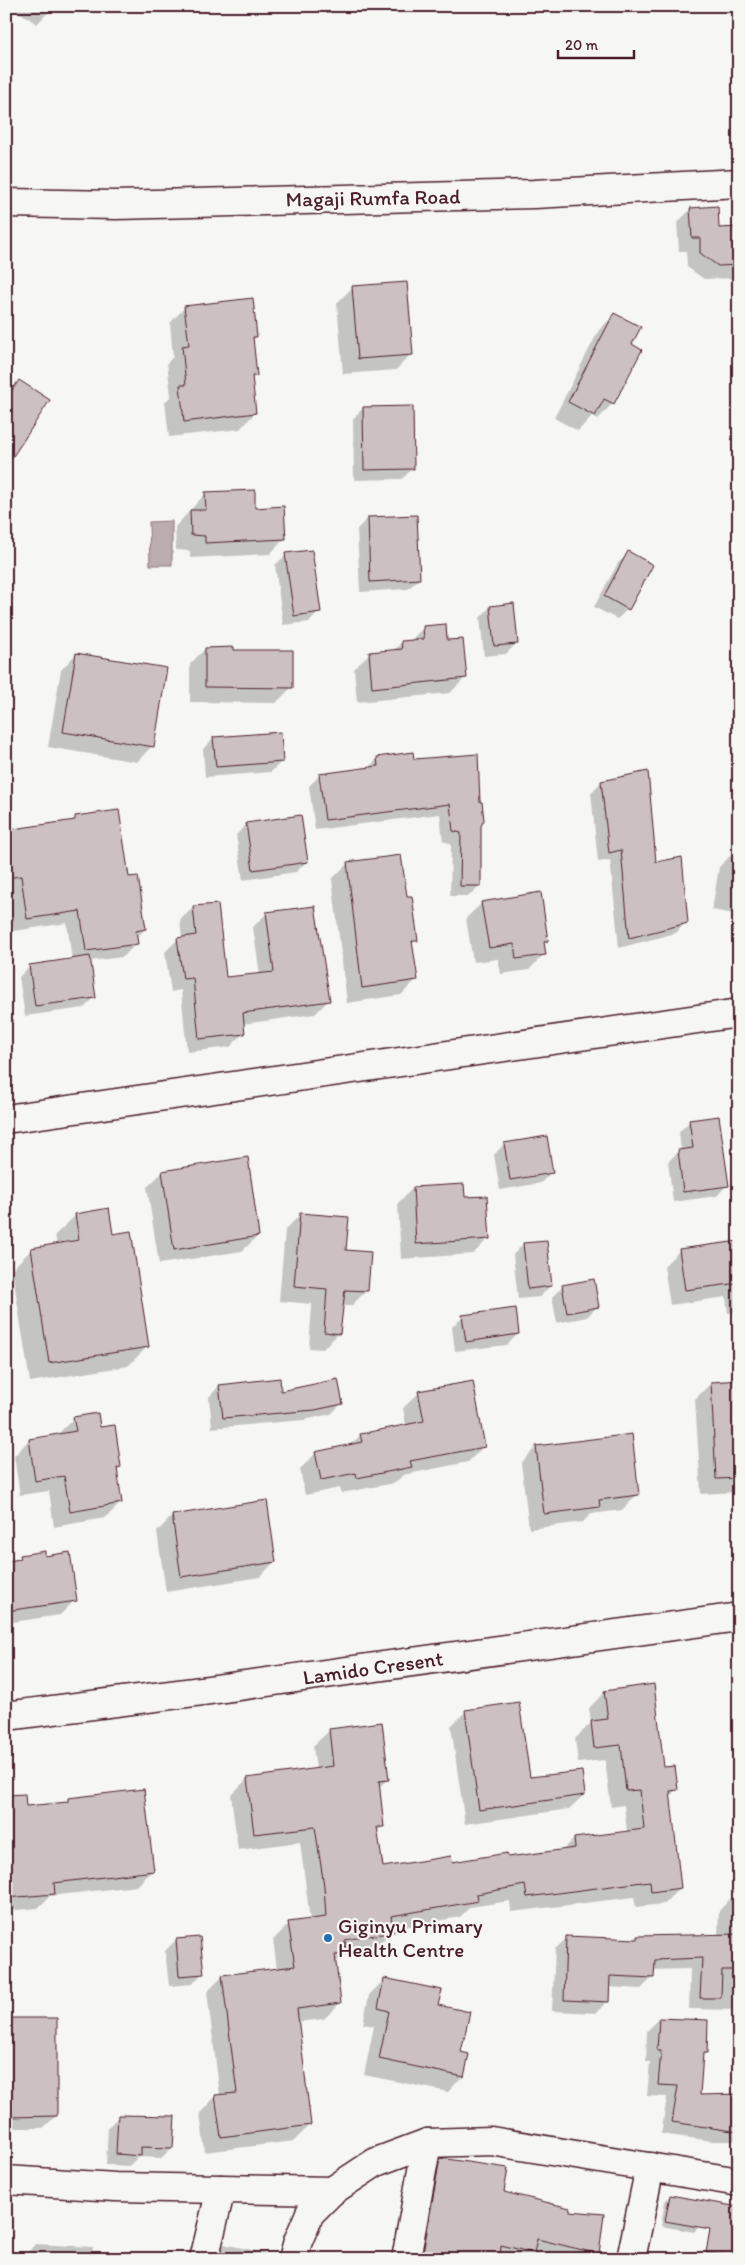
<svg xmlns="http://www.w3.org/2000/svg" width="745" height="2265" font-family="Itim,sans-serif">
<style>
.water{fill:#bbadae;stroke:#8e747a}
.shadow{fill:#0003;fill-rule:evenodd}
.building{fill:#ccc1c0;stroke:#4a1f2b}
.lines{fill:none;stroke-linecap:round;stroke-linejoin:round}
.street-casing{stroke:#4a1f2b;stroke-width:31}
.secondary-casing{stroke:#4a1f2b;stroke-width:31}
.street{stroke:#f6f6f2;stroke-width:28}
.secondary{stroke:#f6f6f2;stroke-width:28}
.poi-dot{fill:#1f6fb2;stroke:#f6f6f2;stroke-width:2}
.labels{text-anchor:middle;stroke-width:4.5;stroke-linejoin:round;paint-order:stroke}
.street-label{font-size:21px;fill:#4a1f2b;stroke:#f6f6f2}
.poi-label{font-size:21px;fill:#4a1f2b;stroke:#f6f6f2;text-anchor:start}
</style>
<rect width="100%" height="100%" fill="#f6f6f2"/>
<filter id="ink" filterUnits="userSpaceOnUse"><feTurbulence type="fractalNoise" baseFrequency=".02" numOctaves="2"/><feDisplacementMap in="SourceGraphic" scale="10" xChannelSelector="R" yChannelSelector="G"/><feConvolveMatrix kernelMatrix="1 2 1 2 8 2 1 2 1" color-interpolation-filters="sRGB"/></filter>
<g filter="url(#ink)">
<path class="water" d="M 172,521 L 172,565 L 150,565 L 149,522 Z"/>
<g class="shadow">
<path d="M 10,6 L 54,6 L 37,24 Z"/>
<path d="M 691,209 L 718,229 L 739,228 L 739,278 L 704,279 L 687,267 L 686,251 L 679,251 L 677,223 Z"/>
<path d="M 406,283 L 411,354 L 396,370 L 343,374 L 337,303 L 352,288 Z"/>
<path d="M 185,307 L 256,337 L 252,341 L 256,375 L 251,379 L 255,413 L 240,429 L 169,437 L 165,402 L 171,396 L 167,363 L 173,357 L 170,323 Z"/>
<path d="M 614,315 L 630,345 L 613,403 L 598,419 L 592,416 L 578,431 L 554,418 L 599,330 Z"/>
<path d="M 19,381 L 6,465 L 6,394 Z"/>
<path d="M 363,408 L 413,468 L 402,479 L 354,480 L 353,419 Z"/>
<path d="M 206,493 L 254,509 L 285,538 L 270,554 L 190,558 L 190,551 L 176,550 L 175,527 Z"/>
<path d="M 368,518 L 419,579 L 408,589 L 360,592 L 357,529 Z"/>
<path d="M 629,553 L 628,609 L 617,619 L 594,607 L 618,563 Z"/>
<path d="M 286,555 L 319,611 L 309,622 L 283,625 L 275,565 Z"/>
<path d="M 490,607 L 517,643 L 506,654 L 484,656 L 480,618 Z"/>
<path d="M 423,628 L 446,641 L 466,677 L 450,693 L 357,702 L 354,669 L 370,653 L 393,651 L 402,642 L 409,642 Z"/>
<path d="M 205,649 L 233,651 L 292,687 L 276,703 L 190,702 L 190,664 Z"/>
<path d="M 76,654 L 152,746 L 137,762 L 48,747 L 61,670 Z"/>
<path d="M 214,738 L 282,761 L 271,772 L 205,777 L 203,749 Z"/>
<path d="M 378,758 L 413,760 L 480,825 L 479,886 L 469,896 L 450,896 L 451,844 L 443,841 L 440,814 L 315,830 L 309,786 L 320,775 L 367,769 Z"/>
<path d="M 601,782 L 655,863 L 686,922 L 676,933 L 619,948 L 610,860 L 598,862 L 591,793 Z"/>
<path d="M 300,816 L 307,861 L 296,872 L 243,880 L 236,835 L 246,825 Z"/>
<path d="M 75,818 L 128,879 L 145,929 L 136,938 L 137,943 L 123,957 L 90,961 L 95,997 L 84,1008 L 25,1016 L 19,977 L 30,966 L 72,960 L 67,923 L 14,931 L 6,889 L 6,831 L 71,822 Z"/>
<path d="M 730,856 L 739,858 L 739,915 L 712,910 L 719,867 Z"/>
<path d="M 347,864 L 406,898 L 416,940 L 411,945 L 416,980 L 401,995 L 347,1003 L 332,879 Z"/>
<path d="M 482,903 L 547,941 L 543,945 L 544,954 L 529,970 L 501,974 L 498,959 L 473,962 L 466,918 Z"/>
<path d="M 194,907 L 225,978 L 260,975 L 253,927 L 267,913 L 328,1001 L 315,1014 L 242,1024 L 243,1034 L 230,1047 L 187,1052 L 181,990 L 171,992 L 165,952 L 178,939 L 182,939 L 180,920 Z"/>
<path d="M 689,1122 L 727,1185 L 717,1196 L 673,1202 L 668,1162 L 678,1152 L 681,1151 L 679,1132 Z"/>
<path d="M 504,1144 L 551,1172 L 541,1183 L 500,1190 L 494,1155 Z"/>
<path d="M 163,1172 L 258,1236 L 242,1251 L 159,1264 L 147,1187 Z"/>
<path d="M 413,1188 L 463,1199 L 488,1239 L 473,1254 L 401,1259 L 398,1203 Z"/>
<path d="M 108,1210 L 112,1235 L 148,1346 L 128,1366 L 30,1382 L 12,1269 L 32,1249 L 57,1245 L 55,1235 L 75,1216 Z"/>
<path d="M 301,1214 L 345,1251 L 366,1291 L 351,1306 L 342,1306 L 339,1333 L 323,1349 L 309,1348 L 312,1304 L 279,1301 L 285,1230 Z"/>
<path d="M 739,1242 L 739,1312 L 728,1313 L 726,1297 L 670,1305 L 664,1266 L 680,1250 Z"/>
<path d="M 523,1244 L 550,1286 L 540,1297 L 518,1299 L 513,1255 Z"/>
<path d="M 562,1287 L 598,1306 L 587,1317 L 557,1323 L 552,1297 Z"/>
<path d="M 463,1317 L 518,1334 L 507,1345 L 455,1351 L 452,1327 Z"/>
<path d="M 739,1381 L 739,1492 L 701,1494 L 695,1399 L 711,1383 Z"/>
<path d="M 219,1386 L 280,1392 L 342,1403 L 331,1414 L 304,1420 L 212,1428 L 209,1397 Z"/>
<path d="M 419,1393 L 484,1446 L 468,1462 L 403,1475 L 395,1483 L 341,1493 L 340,1488 L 305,1495 L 300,1469 L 316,1453 L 349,1446 L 361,1435 L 406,1425 L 403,1408 Z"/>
<path d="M 74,1418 L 99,1429 L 120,1466 L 116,1470 L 121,1503 L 105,1518 L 54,1527 L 49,1491 L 20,1495 L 14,1456 L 29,1440 L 58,1434 Z"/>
<path d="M 536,1447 L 638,1494 L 622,1510 L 591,1514 L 583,1522 L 529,1529 L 521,1463 Z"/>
<path d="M 6,1481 L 9,1481 L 12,1504 L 6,1510 Z"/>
<path d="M 266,1501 L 275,1561 L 260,1577 L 166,1592 L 157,1532 L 172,1516 Z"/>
<path d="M 21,1556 L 44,1557 L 75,1600 L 60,1615 L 6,1623 L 6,1562 L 16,1561 Z"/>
<path d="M 605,1692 L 663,1768 L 676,1790 L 669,1797 L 680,1887 L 664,1904 L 636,1907 L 634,1897 L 511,1912 L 510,1901 L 470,1907 L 460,1917 L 392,1929 L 392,1931 L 376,1947 L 345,1952 L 335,1964 L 340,2003 L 324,2019 L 297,2022 L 310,2125 L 294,2141 L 205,2152 L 200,2113 L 216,2096 L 220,2096 L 207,1992 L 223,1976 L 277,1969 L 273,1940 L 289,1924 L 310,1920 L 300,1842 L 238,1850 L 231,1795 L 247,1779 L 316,1770 L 313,1746 L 330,1730 L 387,1780 L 378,1788 L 383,1826 L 376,1833 L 382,1869 L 451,1864 L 562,1851 L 574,1839 L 627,1832 L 624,1805 L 611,1807 L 605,1760 L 578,1763 L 575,1739 L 591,1723 L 589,1708 ZM 376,1933 L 376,1936 L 339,1942 L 339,1939 Z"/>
<path d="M 465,1712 L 529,1779 L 584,1795 L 569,1809 L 465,1824 L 451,1726 Z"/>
<path d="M 6,1797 L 25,1807 L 64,1803 L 68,1799 L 152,1871 L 137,1886 L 50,1896 L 38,1908 L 6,1911 Z"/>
<path d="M 730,1899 L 739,1899 L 739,2033 L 735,2033 L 735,2010 L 689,2009 L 690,1969 L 653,1970 L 653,1977 L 641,1989 L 608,1987 L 608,2001 L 596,2013 L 552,2011 L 555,1949 L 567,1938 L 635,1941 L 638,1937 L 718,1936 L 719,1911 Z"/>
<path d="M 199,1938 L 202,1974 L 192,1984 L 169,1986 L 165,1951 L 176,1940 Z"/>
<path d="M 385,1979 L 437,2006 L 460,2053 L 463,2076 L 448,2092 L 364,2075 L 374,2026 L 363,2024 L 369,1995 Z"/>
<path d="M 659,2019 L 706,2052 L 702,2056 L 698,2096 L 739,2095 L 739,2141 L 712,2141 L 661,2134 L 667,2097 L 647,2096 L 650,2062 L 646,2062 L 647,2031 Z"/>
<path d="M 9,2020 L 56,2116 L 43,2128 L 6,2128 L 6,2023 Z"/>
<path d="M 119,2116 L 172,2148 L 161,2158 L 138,2157 L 129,2166 L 106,2165 L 108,2127 Z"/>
<path d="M 441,2160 L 502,2193 L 568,2212 L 602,2215 L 597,2259 L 503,2259 L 479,2254 L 478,2259 L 414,2259 L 429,2171 Z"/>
<path d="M 670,2196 L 699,2226 L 694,2232 L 661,2226 L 665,2201 Z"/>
<path d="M 739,2221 L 739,2259 L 722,2259 L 725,2231 Z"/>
<path d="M 36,2244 L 93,2247 L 91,2259 L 21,2259 Z"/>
<path d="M 224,2244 L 265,2253 L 263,2259 L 213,2259 L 214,2255 Z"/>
</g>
<g class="building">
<path d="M 718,206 L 719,228 L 739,227 L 739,265 L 718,266 L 700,253 L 700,238 L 692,238 L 690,208 Z"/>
<path d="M 407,282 L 413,355 L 358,359 L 352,286 Z"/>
<path d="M 253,298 L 257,337 L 253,337 L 257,376 L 252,376 L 256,413 L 184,422 L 180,385 L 186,385 L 182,346 L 189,345 L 184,306 Z"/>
<path d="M 614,313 L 641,327 L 632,344 L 642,350 L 614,404 L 604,399 L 595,416 L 568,402 Z"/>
<path d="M 19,380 L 50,400 L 6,467 L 6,399 Z"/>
<path d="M 413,406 L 414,469 L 364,470 L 363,407 Z"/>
<path d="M 255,490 L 255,508 L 284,506 L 286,539 L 205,543 L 205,536 L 191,535 L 190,510 L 206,510 L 205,492 Z"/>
<path d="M 417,515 L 420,579 L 370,582 L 368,517 Z"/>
<path d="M 312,550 L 321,612 L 294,616 L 285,553 Z"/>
<path d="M 628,551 L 653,565 L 629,610 L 604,596 Z"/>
<path d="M 514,603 L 518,644 L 494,646 L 490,606 Z"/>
<path d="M 446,624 L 447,640 L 463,639 L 467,678 L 372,688 L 369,652 L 402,649 L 401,641 L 424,639 L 423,626 Z"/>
<path d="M 234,647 L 234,650 L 293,650 L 293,688 L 205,687 L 205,648 Z"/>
<path d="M 76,653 L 167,668 L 154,747 L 63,732 Z"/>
<path d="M 281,732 L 283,762 L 216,767 L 213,737 Z"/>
<path d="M 413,752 L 414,759 L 478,754 L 480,802 L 482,802 L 484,820 L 481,826 L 481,886 L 460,886 L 461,833 L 453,831 L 450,804 L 325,820 L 319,774 L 378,766 L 377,757 Z"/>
<path d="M 648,771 L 656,862 L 682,857 L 688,923 L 629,938 L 621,850 L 609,853 L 601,781 Z"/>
<path d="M 119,810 L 129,877 L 138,876 L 146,929 L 136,931 L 138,944 L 86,951 L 80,911 L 27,919 L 21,876 L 6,878 L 6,830 L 75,820 L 75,816 Z"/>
<path d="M 301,815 L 308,862 L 253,870 L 246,823 Z"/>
<path d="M 401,855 L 407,896 L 412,896 L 418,941 L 412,941 L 418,980 L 362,988 L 347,862 Z"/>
<path d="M 541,892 L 548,941 L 544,942 L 546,955 L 516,959 L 514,944 L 489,948 L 481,902 Z"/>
<path d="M 218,904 L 226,977 L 274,972 L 266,912 L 315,906 L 330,1001 L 243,1013 L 245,1034 L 199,1039 L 193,978 L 183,979 L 177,938 L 196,935 L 193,906 Z"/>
<path d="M 90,956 L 96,998 L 35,1006 L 29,965 Z"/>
<path d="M 719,1116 L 729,1186 L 683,1192 L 678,1150 L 693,1148 L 689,1120 Z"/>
<path d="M 547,1136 L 553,1173 L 510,1180 L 504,1143 Z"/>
<path d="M 248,1157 L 259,1236 L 174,1250 L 162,1171 Z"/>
<path d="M 464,1184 L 465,1197 L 487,1196 L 490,1239 L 416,1244 L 413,1187 Z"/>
<path d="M 109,1208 L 113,1234 L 131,1231 L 149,1347 L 49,1363 L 31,1248 L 79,1240 L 75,1214 Z"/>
<path d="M 300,1213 L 349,1217 L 346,1250 L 371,1252 L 368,1291 L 345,1290 L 340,1334 L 324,1332 L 327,1289 L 294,1286 Z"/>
<path d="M 547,1241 L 552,1286 L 528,1289 L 523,1243 Z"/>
<path d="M 739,1241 L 739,1283 L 685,1290 L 679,1249 Z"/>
<path d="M 594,1279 L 599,1307 L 567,1313 L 562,1285 Z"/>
<path d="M 516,1308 L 519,1334 L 466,1342 L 462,1315 Z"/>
<path d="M 280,1378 L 281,1391 L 338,1379 L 343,1404 L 315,1410 L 223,1418 L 219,1385 Z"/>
<path d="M 739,1380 L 739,1478 L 716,1479 L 711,1382 Z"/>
<path d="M 473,1381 L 485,1447 L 410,1461 L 412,1467 L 357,1478 L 356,1473 L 321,1480 L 315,1452 L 362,1442 L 360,1434 L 424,1421 L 418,1391 Z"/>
<path d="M 98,1413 L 100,1427 L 115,1425 L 121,1467 L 117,1468 L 122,1503 L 70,1512 L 64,1476 L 35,1481 L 29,1439 L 76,1431 L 73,1417 Z"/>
<path d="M 632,1434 L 639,1495 L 599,1500 L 600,1507 L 544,1514 L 536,1446 Z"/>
<path d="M 267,1500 L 276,1562 L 181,1577 L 172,1515 Z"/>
<path d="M 45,1551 L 45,1556 L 70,1552 L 77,1601 L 6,1611 L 6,1561 L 21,1559 L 20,1555 Z"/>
<path d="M 654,1684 L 664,1767 L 675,1766 L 678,1790 L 670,1791 L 681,1888 L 651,1892 L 650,1881 L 527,1897 L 525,1885 L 477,1894 L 478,1901 L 391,1916 L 394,1932 L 345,1940 L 346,1954 L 335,1955 L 341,2003 L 297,2009 L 311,2125 L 221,2137 L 215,2095 L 237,2093 L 222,1975 L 295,1966 L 288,1922 L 326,1917 L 324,1886 L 315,1827 L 254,1834 L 247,1778 L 333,1766 L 329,1729 L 382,1722 L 389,1780 L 379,1781 L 384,1827 L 377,1827 L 383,1867 L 451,1856 L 452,1862 L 507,1853 L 508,1857 L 575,1848 L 574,1838 L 644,1829 L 640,1790 L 626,1791 L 621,1745 L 594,1748 L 591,1721 L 608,1719 L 604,1691 Z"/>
<path d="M 519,1702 L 530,1777 L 582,1771 L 585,1795 L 479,1810 L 465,1710 Z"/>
<path d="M 144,1789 L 154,1871 L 54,1883 L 55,1894 L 6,1898 L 6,1795 L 25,1794 L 26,1806 L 68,1802 L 68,1798 Z"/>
<path d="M 739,1934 L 739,1970 L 722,1970 L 721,1998 L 700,1998 L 702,1958 L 655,1960 L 654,1978 L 610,1976 L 609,2002 L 564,2000 L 566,1936 L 637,1939 L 637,1936 Z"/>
<path d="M 200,1937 L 204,1974 L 179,1976 L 176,1939 Z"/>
<path d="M 384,1978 L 442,1990 L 438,2005 L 470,2012 L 461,2052 L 469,2054 L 464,2077 L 379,2059 L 389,2011 L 378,2008 Z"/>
<path d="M 9,2018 L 57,2018 L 57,2116 L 8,2117 Z"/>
<path d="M 659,2018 L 708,2020 L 707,2053 L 703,2053 L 700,2095 L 739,2094 L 739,2132 L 672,2122 L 678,2086 L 658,2085 L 661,2051 L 657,2051 Z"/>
<path d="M 118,2115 L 175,2116 L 173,2148 L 141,2147 L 141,2156 L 116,2154 Z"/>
<path d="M 440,2158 L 508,2168 L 504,2192 L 570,2208 L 570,2211 L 604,2214 L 599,2254 L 537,2239 L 534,2253 L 501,2245 L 500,2259 L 422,2259 Z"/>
<path d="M 670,2195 L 739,2207 L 739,2257 L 706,2253 L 710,2229 L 665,2221 Z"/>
</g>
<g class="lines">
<g class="street-casing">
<g id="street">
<path d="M 6,203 L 116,205 L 534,194 L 739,183"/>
<path d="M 6,1119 L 739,1013"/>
<path d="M 6,2180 L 115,2187 L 332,2191"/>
<path d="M 204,2259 L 221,2189"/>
<path d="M 293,2259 L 298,2241 L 310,2213 L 332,2191 L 376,2162 L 427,2143 L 491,2141 L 739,2182"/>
<path d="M 406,2259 L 427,2143"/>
<path d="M 631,2259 L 650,2167"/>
</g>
</g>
<g class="secondary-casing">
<path id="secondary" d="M 6,1716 L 202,1691 L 739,1617"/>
</g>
<use href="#street" class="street"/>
<use href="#secondary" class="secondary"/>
</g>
</g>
<circle class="poi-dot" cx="328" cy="1938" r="5"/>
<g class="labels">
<g class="street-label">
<text transform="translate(373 198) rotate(-1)" y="7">Magaji Rumfa Road</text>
<text transform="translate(373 1668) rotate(-8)" y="7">Lamido Cresent</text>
</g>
<g class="poi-label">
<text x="338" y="1933">Giginyu Primary<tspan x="338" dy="24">Health Centre</tspan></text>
</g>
</g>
<rect width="745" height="2265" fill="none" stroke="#f6f6f2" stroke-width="25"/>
<rect x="12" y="12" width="720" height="2240" fill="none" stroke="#4a1f2b" stroke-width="2" filter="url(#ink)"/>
<path d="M558 50v8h76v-8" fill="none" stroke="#4a1f2b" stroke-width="2.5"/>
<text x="565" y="50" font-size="15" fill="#4a1f2b" stroke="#f6f6f2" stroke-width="4" paint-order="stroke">20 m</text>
</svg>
